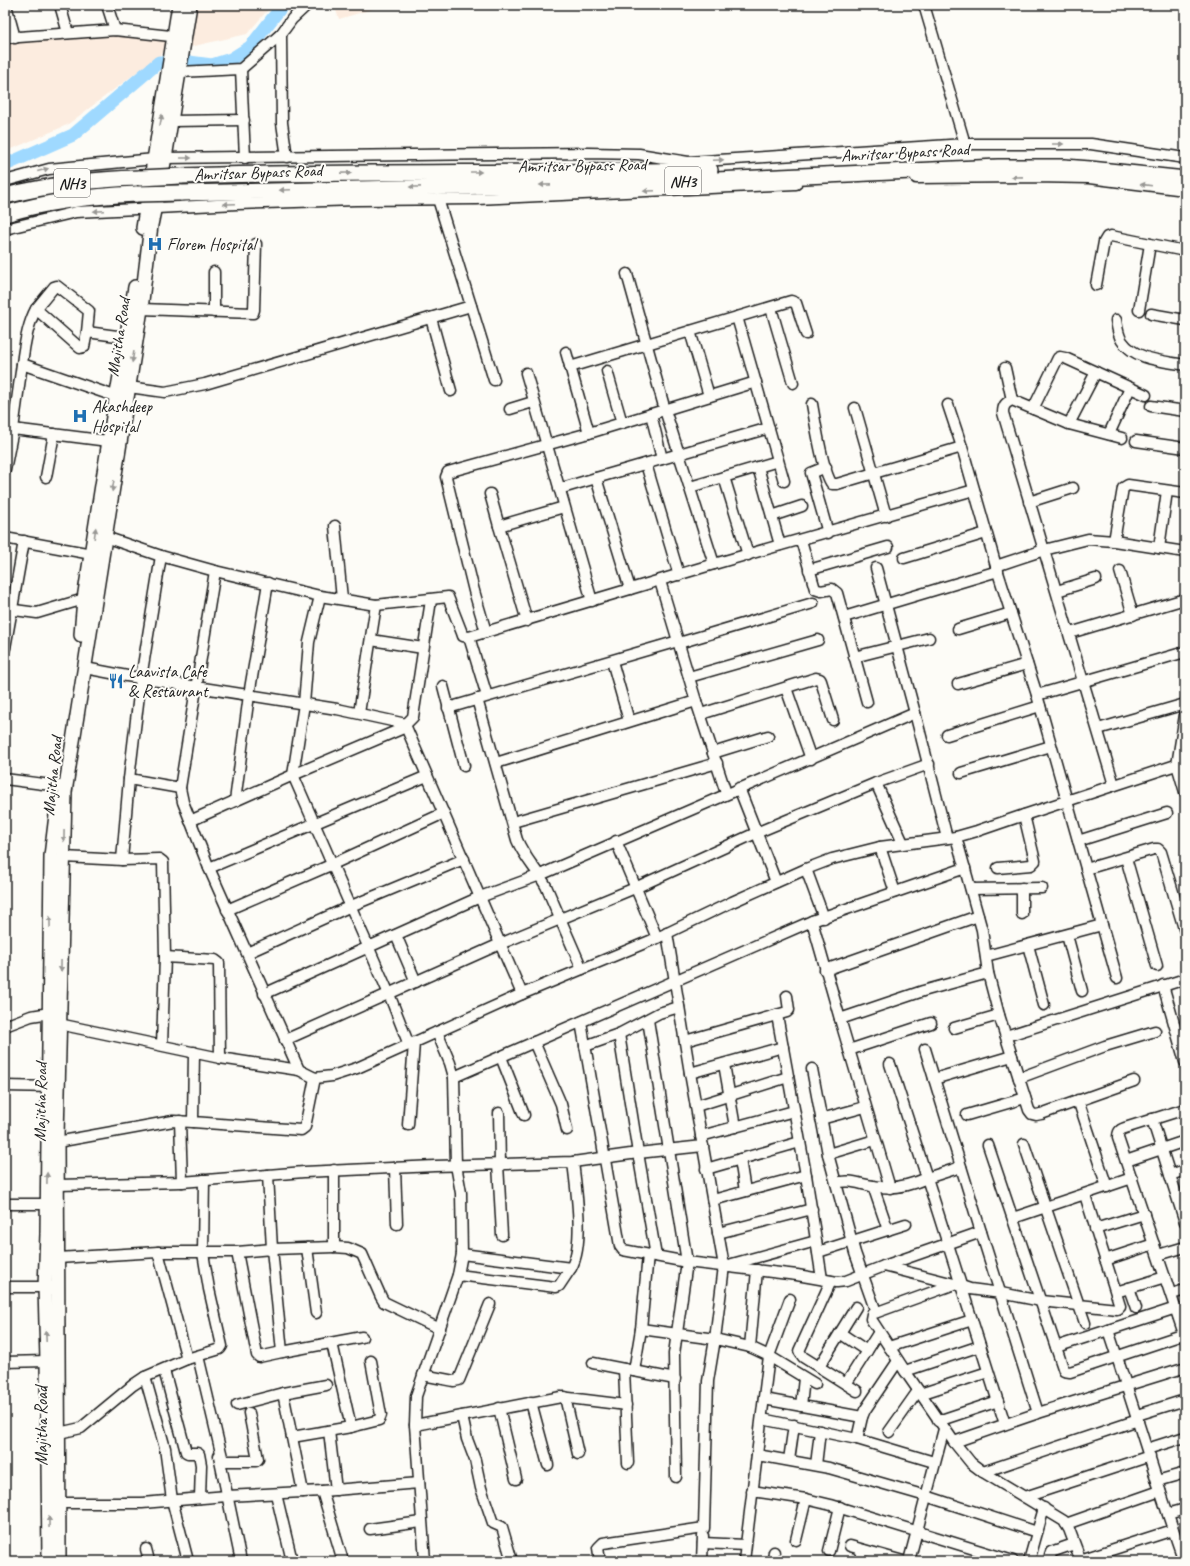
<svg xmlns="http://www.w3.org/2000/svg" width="1190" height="1566" font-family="Caveat,sans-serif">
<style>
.built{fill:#fcecdf}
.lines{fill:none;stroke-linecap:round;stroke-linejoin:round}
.river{stroke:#9fd9ff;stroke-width:13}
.minor-casing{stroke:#1c1c1c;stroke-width:13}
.major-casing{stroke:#1c1c1c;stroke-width:16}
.highway-casing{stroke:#1c1c1c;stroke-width:18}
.minor{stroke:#fdfcf7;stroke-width:10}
.major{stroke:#fdfcf7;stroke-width:13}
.highway{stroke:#fdfcf7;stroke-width:15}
.highway-bridge-casing{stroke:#1c1c1c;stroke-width:18;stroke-linecap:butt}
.highway-bridge{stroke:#fdfcf7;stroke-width:15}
.oneway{fill:#989794}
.labels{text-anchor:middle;stroke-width:4;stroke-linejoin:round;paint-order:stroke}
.shield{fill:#fdfcf7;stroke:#605f5e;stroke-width:1}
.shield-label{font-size:16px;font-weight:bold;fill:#1c1c1c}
.street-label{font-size:17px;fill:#1c1c1c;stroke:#fdfcf7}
.poi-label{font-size:17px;fill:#1c1c1c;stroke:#fdfcf7;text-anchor:start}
</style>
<rect width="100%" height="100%" fill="#fdfcf7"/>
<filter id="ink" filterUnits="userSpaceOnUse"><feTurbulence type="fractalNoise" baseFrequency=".025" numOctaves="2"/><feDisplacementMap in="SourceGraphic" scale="8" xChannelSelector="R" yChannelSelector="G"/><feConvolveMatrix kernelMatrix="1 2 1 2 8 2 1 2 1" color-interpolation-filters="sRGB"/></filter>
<g filter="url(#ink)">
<g class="built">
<path d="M 197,5 L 272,5 L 247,34 L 190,47 Z"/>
<path d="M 334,5 L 386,5 L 339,19 Z"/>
<path d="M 167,29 L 165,51 L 67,125 L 5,152 L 5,41 Z"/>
</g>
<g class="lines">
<path class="river" d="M 5,165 L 73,135 L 159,62 L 189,62 L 212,65 L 231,59 L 250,47 L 283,5"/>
<g class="minor-casing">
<g id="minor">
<path d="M 6,5 L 15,38"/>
<path d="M 60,5 L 68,33"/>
<path d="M 107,5 L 115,30"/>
<path d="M 924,5 L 965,144"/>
<path d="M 281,34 L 282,123 L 287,157"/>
<path d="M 5,38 L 115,30 L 180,37"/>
<path d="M 241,69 L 245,158"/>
<path d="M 179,72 L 241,69 L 281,34 L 292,19 L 307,5"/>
<path d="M 171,121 L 244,120"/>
<path d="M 916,178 L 1035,177 L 1089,178 L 1185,190"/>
<path d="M 5,181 L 49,169 L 165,158 L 588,153 L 639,154 L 688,162 L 965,144 L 1091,144 L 1185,158"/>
<path d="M 438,199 L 494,380"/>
<path d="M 5,229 L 76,212 L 237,204 L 356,200 L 477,199 L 796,184"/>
<path d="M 214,272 L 214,312"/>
<path d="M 627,274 L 665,410 L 714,564"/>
<path d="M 1096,285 L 1104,242 L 1107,237 L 1111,236 L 1185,251"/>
<path d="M 771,308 L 793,383"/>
<path d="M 36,309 L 54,287 L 57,286 L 89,311 L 87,332"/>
<path d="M 141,309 L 253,313 L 254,310 L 256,244"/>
<path d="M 1139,310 L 1150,244"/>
<path d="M 1151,314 L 1185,320"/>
<path d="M 737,317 L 784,481"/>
<path d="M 431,318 L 451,391"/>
<path d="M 1116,320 C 1117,327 1118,335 1122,341 C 1135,360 1164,361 1185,365"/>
<path d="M 690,331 L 709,396"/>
<path d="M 566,352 L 589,433"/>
<path d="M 570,367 L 791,301 L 796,303 L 806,334"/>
<path d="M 1005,368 L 1012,400"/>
<path d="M 607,371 L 622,423"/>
<path d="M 526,373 L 592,601"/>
<path d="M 129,387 L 165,392 L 205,384 L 471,306"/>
<path d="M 123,399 L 22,364 C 24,347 27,325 36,309 L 80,348 L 84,347 L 87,332 L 132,338"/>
<path d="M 812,404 C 815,421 823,473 832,484 L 837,484 L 962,447"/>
<path d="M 948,405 L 962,447 L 996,566 L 1037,695 L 1117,978"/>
<path d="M 1151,406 L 1185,411"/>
<path d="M 855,408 L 886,516"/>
<path d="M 510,409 L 533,402"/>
<path d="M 1033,409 L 1058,358 L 1060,357 L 1065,358 L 1146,395"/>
<path d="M 651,414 L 662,459"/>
<path d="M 1069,424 L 1096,372"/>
<path d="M 5,428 L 116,442"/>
<path d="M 1109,434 L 1130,388"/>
<path d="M 1136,441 L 1185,448"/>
<path d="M 646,464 L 679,575"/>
<path d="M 758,467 L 780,545"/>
<path d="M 826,467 L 811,473 L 828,533"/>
<path d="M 5,470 L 13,429 L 22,364"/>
<path d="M 46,477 L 54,434"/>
<path d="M 724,477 L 748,555"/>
<path d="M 690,487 L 778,461"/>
<path d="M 559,489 L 596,478"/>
<path d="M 490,494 L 499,526"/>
<path d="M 1029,502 L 1073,488"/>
<path d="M 772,516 L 802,506"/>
<path d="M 335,526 L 342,599"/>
<path d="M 105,537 L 161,556 L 215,571 L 320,596 L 376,605 L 448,597 L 462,633 L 463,636 L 469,637 L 487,696"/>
<path d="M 5,538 L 97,555"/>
<path d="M 801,540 L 815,589 L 821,591 L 832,589 L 837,593 L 867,702"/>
<path d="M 1114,541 L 1123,488 L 1128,485 L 1185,493"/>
<path d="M 1159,548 L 1167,491"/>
<path d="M 904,558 L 986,533"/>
<path d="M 996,566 L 1044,550 L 1088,539 L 1114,541 L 1185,552"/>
<path d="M 876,568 L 915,713 L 947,838"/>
<path d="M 809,570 L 888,547"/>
<path d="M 215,571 L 180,788 L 183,802 L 209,868 L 299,1070"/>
<path d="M 1120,571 L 1133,615"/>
<path d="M 660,581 L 696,701 L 726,793"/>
<path d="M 630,589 L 596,478 L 769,428"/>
<path d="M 1057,591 L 1096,579"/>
<path d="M 320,596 L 309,642 L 304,704 L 293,775 L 389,994 L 409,1045"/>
<path d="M 7,609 L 37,613 L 84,599"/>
<path d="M 844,617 L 998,571"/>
<path d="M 527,621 L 499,526 L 564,507"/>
<path d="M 958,629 L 1011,613"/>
<path d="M 486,632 L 474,591 L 446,477 L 448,472 L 589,433 L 756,382"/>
<path d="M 1070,633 L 1185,599"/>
<path d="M 469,637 L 714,564 L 974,490"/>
<path d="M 371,640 L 423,648"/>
<path d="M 679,643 L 813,603"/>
<path d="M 5,648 L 24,541"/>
<path d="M 854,657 L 929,638"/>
<path d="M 612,661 L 629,721"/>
<path d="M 85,668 L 127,676 L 337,709 L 406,724 L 406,727 L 522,994"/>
<path d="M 689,677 L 818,640"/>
<path d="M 958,684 L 1027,664"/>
<path d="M 443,686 L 464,766"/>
<path d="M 786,688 L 811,759"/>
<path d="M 1037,695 L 1185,652"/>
<path d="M 477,699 L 517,840 C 524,857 537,870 546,886 L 582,969"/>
<path d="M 448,708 L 678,641"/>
<path d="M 359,713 L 376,605"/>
<path d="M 701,714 L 816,678 L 820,679 L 821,681 L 833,720"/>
<path d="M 1185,715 L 1177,765 L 1185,792"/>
<path d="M 406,724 L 413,717 L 431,600"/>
<path d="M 1098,729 L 1185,704"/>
<path d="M 947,735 L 1040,706"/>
<path d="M 713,753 L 768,736"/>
<path d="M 496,763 L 696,701"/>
<path d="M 961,773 L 1051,746"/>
<path d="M 5,779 L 66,787"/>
<path d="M 129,779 L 180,788"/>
<path d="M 876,783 L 929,764"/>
<path d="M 1114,785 L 1003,413 C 1003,406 1005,403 1012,400 L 1069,424 L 1122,438"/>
<path d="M 739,788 L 776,882"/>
<path d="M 235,801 L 249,695 L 268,583"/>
<path d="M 190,821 L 293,775 L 406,727"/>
<path d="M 513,822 L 717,763"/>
<path d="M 956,837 L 982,930 L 988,973 L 999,1015 L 1029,1110 L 1032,1114 L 1036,1115 L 1041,1114 L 1134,1081"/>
<path d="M 616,841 L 657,938"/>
<path d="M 1078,841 L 1167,813"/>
<path d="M 880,847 L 895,892"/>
<path d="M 64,857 L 122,860 L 159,859 L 163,862 L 165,957 L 162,1045"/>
<path d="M 1126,858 L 1157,966"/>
<path d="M 122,860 L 129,779 L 141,678 L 161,556"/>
<path d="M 209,868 L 427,776"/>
<path d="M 998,868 L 1031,865 L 1035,861 L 1024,815"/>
<path d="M 806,869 L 824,918"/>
<path d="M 1086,869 L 1154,849 L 1158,849 L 1161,852 L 1185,932"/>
<path d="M 971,889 L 1042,888"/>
<path d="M 227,910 L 333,864 L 444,813"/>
<path d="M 1022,914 L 1022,888"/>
<path d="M 812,921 L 840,1019 L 923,991 L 988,973"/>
<path d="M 667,933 L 690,1073 L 724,1266 L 715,1339 L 750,1347 L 769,1356 L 744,1561"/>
<path d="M 396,935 L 416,982"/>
<path d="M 1067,935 L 1082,991"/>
<path d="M 1028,945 L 1044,1005"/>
<path d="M 247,953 L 351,906 L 464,859"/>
<path d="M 986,956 L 1102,925"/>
<path d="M 165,957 L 215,960 L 219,963 L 220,1058"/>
<path d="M 825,970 L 978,916"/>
<path d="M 1163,985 L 1185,1062"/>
<path d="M 264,994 L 480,897 L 540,875 L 915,713"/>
<path d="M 777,1015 L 806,1175 L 822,1279"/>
<path d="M 840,1019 L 890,1188"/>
<path d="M 648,1020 L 687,1262 L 674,1354 L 676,1477"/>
<path d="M 581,1022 L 620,1246 L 623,1250 L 687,1262 L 797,1275 L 837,1282 L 846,1281 L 884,1266 L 958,1285 L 970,1289 L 1001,1293 L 1041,1301 L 1117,1309 L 1120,1306 L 1085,1195"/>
<path d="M 54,1023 L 220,1058 L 299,1070 L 315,1078 L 332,1076 L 357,1068 L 522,994 L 657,938 L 732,902 L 806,869 L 832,859 L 880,847 L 956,837 L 977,831 L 1024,815 L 1185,762"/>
<path d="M 5,1026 L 31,1016 L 56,1012"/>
<path d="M 954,1028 L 999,1015"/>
<path d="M 619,1034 L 638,1153 L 656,1256"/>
<path d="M 1006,1036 L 1185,979"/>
<path d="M 285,1040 L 500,944 L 635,888 L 756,833 L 876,783 L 903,843"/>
<path d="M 685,1041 L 787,1012 L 789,1010 L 787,996"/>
<path d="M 534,1042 L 561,1104 L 567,1130"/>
<path d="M 585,1046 L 619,1034 L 659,1013 L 679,1007"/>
<path d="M 925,1049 L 981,1232 L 1038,1413"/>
<path d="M 849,1050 L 931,1023"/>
<path d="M 194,1052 L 193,1122 L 301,1130 L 305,1127 L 315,1078"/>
<path d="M 501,1057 L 524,1115"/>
<path d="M 724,1064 L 735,1127"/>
<path d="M 812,1069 L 828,1154 L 855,1253 L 876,1312"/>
<path d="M 690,1073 L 783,1047"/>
<path d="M 454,1077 L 812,921 L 965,868"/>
<path d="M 1019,1078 L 1105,1046 L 1155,1031"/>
<path d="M 934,1079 L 1012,1056"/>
<path d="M 5,1086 L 54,1087"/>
<path d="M 1078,1100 L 1107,1187"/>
<path d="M 696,1106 L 788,1077"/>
<path d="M 499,1113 L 500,1164"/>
<path d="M 967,1115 L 1025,1098"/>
<path d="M 821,1119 L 865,1107"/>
<path d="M 1152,1119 L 1185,1222"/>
<path d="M 180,1121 L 182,1182"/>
<path d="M 408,1125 L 414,1043"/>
<path d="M 701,1136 L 794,1111"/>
<path d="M 57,1142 L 173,1121 L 193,1122"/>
<path d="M 1024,1144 L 1085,1323"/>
<path d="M 988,1145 L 1064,1371 L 1070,1372 L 1185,1334"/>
<path d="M 828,1154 L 875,1140"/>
<path d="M 740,1159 L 745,1191"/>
<path d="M 1126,1161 L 1185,1141"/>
<path d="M 498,1164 L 502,1235"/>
<path d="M 961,1167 L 927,1178 L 1005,1424"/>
<path d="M 395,1168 L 397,1224"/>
<path d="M 706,1169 L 800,1142"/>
<path d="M 268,1175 L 272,1249 L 282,1352 L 362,1337"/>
<path d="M 1170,1175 L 1185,1170"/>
<path d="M 836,1183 C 850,1179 859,1184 873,1186 C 892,1190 909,1186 927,1178 L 890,1064"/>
<path d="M 58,1185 L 182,1182 L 304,1172 L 435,1166 L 573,1162 L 638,1153 L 703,1146"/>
<path d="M 873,1186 L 888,1230"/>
<path d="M 713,1200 L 806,1175"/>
<path d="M 5,1204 L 53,1204"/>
<path d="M 1013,1218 L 1132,1178"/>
<path d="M 1095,1229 L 1144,1214"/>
<path d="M 718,1233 L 812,1209"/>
<path d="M 334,1247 L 348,1248 L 362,1254 L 381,1297 L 384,1302 L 440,1329"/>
<path d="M 307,1248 L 316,1313"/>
<path d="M 158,1252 L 187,1359"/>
<path d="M 237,1252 L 257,1355 L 259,1357 L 282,1352"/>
<path d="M 818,1252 L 906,1224"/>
<path d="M 1158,1255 L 1185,1247"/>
<path d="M 58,1258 L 158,1252 L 237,1252 L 272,1249 L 334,1247 L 334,1170"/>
<path d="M 1105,1260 L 1154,1244"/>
<path d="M 732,1264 L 816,1241"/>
<path d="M 884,1266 L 981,1232"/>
<path d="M 571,1268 C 585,1244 576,1189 573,1162"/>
<path d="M 458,1275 L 556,1287 L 559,1286 L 571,1268 L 462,1254"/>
<path d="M 831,1281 L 799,1351 L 803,1357 L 857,1391"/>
<path d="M 955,1284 L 872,1314 L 871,1319 L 905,1371 L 954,1442 L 971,1463 L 983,1472 L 1064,1521 L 1069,1529 L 1081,1561"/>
<path d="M 5,1287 L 52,1287"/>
<path d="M 1129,1288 L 1136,1308"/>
<path d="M 1116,1292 L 1165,1277"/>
<path d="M 1172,1294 L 1185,1290"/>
<path d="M 790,1299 L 769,1356 L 815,1384"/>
<path d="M 1108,1330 C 1134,1407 1157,1485 1184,1561"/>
<path d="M 840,1333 L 867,1351"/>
<path d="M 1184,1334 L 1118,1138 C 1118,1132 1119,1130 1125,1128 L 1185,1109"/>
<path d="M 332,1343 L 351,1427"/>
<path d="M 750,1347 L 757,1270"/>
<path d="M 889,1347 L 972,1320"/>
<path d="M 1056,1347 L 1176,1308"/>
<path d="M 198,1356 L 223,1461 L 256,1461 L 258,1459 L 249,1413"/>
<path d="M 5,1362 L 47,1361"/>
<path d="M 593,1363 L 675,1379"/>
<path d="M 819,1367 L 856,1307"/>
<path d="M 624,1369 L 628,1463"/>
<path d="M 164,1370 L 186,1452 L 188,1453 L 197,1453 L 199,1454 L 201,1465 L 200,1498"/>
<path d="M 634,1371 L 641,1329 L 648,1255"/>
<path d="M 905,1371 L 980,1346"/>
<path d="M 423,1375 L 454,1381 L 459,1380 L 490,1304"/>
<path d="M 145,1377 L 187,1359 L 220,1349 L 222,1346 L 209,1289 L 203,1253 L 204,1180"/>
<path d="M 846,1384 L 879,1332"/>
<path d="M 283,1393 L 326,1385"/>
<path d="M 920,1394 L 988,1372"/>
<path d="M 565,1397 L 578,1454"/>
<path d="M 764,1399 L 862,1417"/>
<path d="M 531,1402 L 548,1465"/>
<path d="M 237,1405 L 283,1393 L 303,1492"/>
<path d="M 801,1406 L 804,1378"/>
<path d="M 499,1408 L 516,1479"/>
<path d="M 1137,1415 L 1185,1400"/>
<path d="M 462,1416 L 467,1439 L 475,1460 L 481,1488 L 493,1523 L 502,1527 L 512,1561"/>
<path d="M 762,1419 L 857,1439 L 934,1462"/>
<path d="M 938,1421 L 998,1401"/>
<path d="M 415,1425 L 561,1397 L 626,1405"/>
<path d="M 329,1431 L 336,1490"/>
<path d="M 889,1432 L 918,1391"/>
<path d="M 59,1433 L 81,1428 L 133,1385 L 145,1377 L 165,1448 L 172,1500 L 188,1561"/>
<path d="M 292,1437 L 351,1427 L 379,1420 L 381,1415 L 371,1361"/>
<path d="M 857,1439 L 862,1417 L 865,1410 L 898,1361"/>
<path d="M 954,1442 L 1038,1413 L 1183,1368"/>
<path d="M 1147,1449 L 1185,1437"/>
<path d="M 757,1455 L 829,1468 L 926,1496 L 1037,1532"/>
<path d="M 219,1456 L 241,1561"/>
<path d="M 789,1460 L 794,1425"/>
<path d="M 816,1465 L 820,1431"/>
<path d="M 983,1472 L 1138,1420"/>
<path d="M 1157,1481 L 1185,1473"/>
<path d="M 322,1491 L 343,1561"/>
<path d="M 752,1491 L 806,1499 L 831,1505 L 1013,1561"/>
<path d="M 276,1494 L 292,1561"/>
<path d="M 1025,1497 L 1150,1456"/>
<path d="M 52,1503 L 142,1503 L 227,1496 L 322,1491 L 419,1483"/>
<path d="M 1168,1514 L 1185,1509"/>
<path d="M 1066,1524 L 1160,1491"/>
<path d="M 370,1529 L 421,1522"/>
<path d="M 796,1540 L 806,1499"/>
<path d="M 703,1543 L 745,1545"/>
<path d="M 850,1546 L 903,1561"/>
<path d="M 146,1549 L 149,1561"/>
<path d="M 829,1551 L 840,1507"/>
<path d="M 1080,1560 L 1173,1530"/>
<path d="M 425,1561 L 415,1425 L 416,1396 L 458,1275 L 462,1254 L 461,1193 L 456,1165 L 454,1077 L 450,1063 L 437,1032"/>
<path d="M 600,1561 L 598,1548 L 603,1543 L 704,1528 L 708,1381 L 715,1339 L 641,1329"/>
<path d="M 702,1561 L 703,1536"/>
<path d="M 773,1561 L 774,1552"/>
<path d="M 859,1561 L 863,1550"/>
<path d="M 909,1561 L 944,1429"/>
<path d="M 1029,1561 L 1044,1508"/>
<path d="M 1051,1561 L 1050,1555 L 1051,1552 L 1074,1544"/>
</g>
</g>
<g class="major-casing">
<g id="major">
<path d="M 143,228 L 179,5"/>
<path d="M 81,635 L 84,599 L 109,441 L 135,287"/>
<path d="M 49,1561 L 47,1361 L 45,1287 L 47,1234 L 51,856 L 58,799"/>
<path d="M 59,1561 L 57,1136 L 65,792 L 141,309 L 151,225 L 165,158 L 190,5"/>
</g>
</g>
<g class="highway-casing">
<g id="highway">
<path d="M 181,176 C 357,171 534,174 710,170"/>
<path d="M 180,193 L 673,182 L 998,167 L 1064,167 L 1090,169 L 1185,179"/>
<path d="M 5,196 C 49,185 95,179 140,178"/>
<path d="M 5,214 C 48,201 92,196 137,194"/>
</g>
</g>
<use href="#minor" class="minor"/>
<use href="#major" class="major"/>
<use href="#highway" class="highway"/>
<g class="highway-bridge-casing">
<g id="highway-bridge">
<path d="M 140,178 L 181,176"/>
<path d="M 137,194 L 180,193"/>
</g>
</g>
<use href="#highway-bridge" class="highway-bridge"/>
</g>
<defs><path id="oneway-solid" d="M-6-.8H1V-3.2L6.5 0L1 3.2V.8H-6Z"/></defs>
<g class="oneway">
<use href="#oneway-solid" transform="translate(161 120) rotate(-80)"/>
<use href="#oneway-solid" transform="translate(1058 144)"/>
<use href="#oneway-solid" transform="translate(186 158)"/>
<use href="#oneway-solid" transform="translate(718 160) rotate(-3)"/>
<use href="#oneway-solid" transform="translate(43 170) rotate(-15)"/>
<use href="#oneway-solid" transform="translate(476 172)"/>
<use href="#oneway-solid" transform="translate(346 173) rotate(-1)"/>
<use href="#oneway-solid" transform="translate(1017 177) rotate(179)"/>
<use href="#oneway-solid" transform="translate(545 185) rotate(179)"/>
<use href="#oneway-solid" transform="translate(1146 185) rotate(-173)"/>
<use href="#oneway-solid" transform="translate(415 187) rotate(179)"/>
<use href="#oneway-solid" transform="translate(285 190) rotate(178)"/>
<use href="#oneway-solid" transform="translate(649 191) rotate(177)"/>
<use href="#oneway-solid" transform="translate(229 204) rotate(177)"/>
<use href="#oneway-solid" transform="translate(99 211) rotate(177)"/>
<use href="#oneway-solid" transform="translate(133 357) rotate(99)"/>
<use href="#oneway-solid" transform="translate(113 486) rotate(99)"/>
<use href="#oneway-solid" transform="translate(95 533) rotate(-82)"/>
<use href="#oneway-solid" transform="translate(64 836) rotate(91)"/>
<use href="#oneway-solid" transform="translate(50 922) rotate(-91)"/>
<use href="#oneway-solid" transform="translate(61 966) rotate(91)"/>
<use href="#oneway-solid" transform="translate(47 1178) rotate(-89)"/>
<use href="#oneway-solid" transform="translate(46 1336) rotate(-92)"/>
<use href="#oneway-solid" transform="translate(49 1522) rotate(-91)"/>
</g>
</g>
<defs>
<g id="hospital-bare" transform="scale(1.2)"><path d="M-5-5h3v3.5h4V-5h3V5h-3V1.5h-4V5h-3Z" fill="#1f6fb2" stroke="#fdfcf7" stroke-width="2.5" paint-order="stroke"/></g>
<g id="restaurant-bare" transform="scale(1.2)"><path d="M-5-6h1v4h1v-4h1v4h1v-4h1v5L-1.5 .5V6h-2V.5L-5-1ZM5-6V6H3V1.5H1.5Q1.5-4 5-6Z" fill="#1f6fb2" stroke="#fdfcf7" stroke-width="2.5" paint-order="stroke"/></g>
</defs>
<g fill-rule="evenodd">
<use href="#hospital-bare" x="155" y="244"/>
<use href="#hospital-bare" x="80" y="416"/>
<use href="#restaurant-bare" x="116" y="681"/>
</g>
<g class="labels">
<g class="shield">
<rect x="665" y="167" width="36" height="28" rx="3"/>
<rect x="54" y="169" width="36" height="28" rx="3"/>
</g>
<g class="shield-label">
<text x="683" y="187">NH3</text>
<text x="72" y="189">NH3</text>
</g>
<g class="street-label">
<text transform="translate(905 152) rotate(-3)" y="6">Amritsar Bypass Road</text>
<text transform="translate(582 165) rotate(-1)" y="6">Amritsar Bypass Road</text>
<text transform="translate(258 172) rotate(-2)" y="6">Amritsar Bypass Road</text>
<text transform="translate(118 337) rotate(-81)" y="6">Majitha Road</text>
<text transform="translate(52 776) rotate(-84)" y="6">Majitha Road</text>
<text transform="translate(40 1102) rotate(-89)" y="6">Majitha Road</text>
<text transform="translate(41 1426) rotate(-90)" y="6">Majitha Road</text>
</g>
<g class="poi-label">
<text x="167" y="250">Florem Hospital</text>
<text x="92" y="412">Akashdeep<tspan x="92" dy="20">Hospital</tspan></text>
<text x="128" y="677">Laavista Cafe<tspan x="128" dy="20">&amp; Restaurant</tspan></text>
</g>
</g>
<rect width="1190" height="1566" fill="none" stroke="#fdfcf7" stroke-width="20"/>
<rect x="10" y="10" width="1170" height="1546" fill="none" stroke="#1c1c1c" stroke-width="1.5" filter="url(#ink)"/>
</svg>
